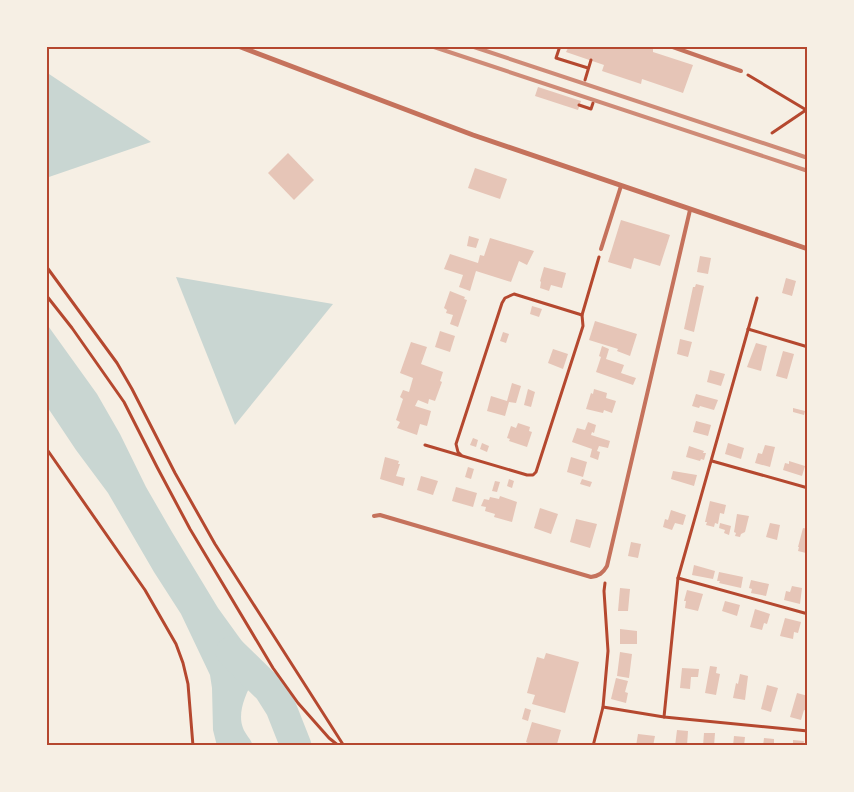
<svg xmlns="http://www.w3.org/2000/svg" width="854" height="792" font-family="Helvetica,sans-serif">
<style>
.water{fill:#c9d6d2}
.lines{fill:none;stroke-linecap:round;stroke-linejoin:round}
.river{stroke:#c9d6d2;stroke-width:31}
.building{fill:#e6c5b7}
.path{stroke:#b5482f;stroke-width:3}
.service{stroke:#c5725c;stroke-width:4}
.minor{stroke:#c5725c;stroke-width:5}
.rail{stroke:#cf8b77;stroke-width:4}
.neatline{fill:none;stroke:#b5482f;stroke-width:2}
</style>
<rect width="100%" height="100%" fill="#f6efe4"/>
<g class="water">
<path d="M 46,72 L 151,142 L 46,178 Z"/>
<path d="M 176,277 L 333,304 L 235,425 Z"/>
<path d="M 46,323 L 97,394 L 120,434 L 146,487 L 172,532 L 218,608 L 244,644 L 264,678 L 261,681 L 253,681 C 246,693 237,713 243,728 C 245,734 251,739 253,746 L 217,746 L 213,730 L 212,688 L 210,675 L 181,614 L 154,572 L 108,493 L 76,450 L 46,405 Z"/>
</g>
<g class="lines">
<path class="river" d="M 231,652 L 269,689 L 281,708 L 296,746"/>
</g>
<g class="building">
<path d="M 569,46 L 644,46 L 653,49 L 653,52 L 693,65 L 683,93 L 642,79 L 641,84 L 602,71 L 604,65 L 566,52 Z"/>
<path d="M 538,87 L 581,101 L 578,110 L 535,96 Z"/>
<path d="M 288,153 L 314,180 L 294,200 L 268,173 Z"/>
<path d="M 475,168 L 507,179 L 500,199 L 468,188 Z"/>
<path d="M 621,220 L 670,235 L 660,266 L 634,258 L 631,269 L 608,262 Z"/>
<path d="M 469,236 L 479,239 L 476,248 L 467,246 Z"/>
<path d="M 490,238 L 534,251 L 527,265 L 519,261 L 511,282 L 476,271 L 470,291 L 459,287 L 463,275 L 444,269 L 450,254 L 478,263 L 480,255 L 484,256 Z"/>
<path d="M 700,256 L 711,258 L 708,274 L 697,272 Z"/>
<path d="M 544,267 L 566,273 L 562,288 L 551,285 L 549,291 L 540,288 L 541,282 L 540,281 Z"/>
<path d="M 786,278 L 796,281 L 792,296 L 782,293 Z"/>
<path d="M 696,284 L 704,286 L 694,332 L 684,329 L 693,287 L 695,287 Z"/>
<path d="M 450,291 L 465,297 L 464,299 L 467,300 L 458,327 L 450,324 L 453,315 L 446,313 L 447,310 L 444,308 Z"/>
<path d="M 532,306 L 542,309 L 539,317 L 530,314 Z"/>
<path d="M 595,321 L 637,334 L 630,356 L 617,351 L 618,349 L 589,340 Z"/>
<path d="M 440,331 L 455,336 L 450,352 L 435,347 Z"/>
<path d="M 503,332 L 509,334 L 506,343 L 500,341 Z"/>
<path d="M 680,339 L 692,342 L 688,357 L 677,354 Z"/>
<path d="M 411,342 L 427,347 L 421,364 L 443,372 L 440,381 L 442,382 L 435,401 L 429,399 L 428,404 L 418,400 L 415,406 L 431,411 L 427,426 L 420,424 L 417,435 L 397,428 L 400,422 L 396,420 L 403,399 L 400,397 L 403,390 L 409,392 L 413,378 L 400,373 Z"/>
<path d="M 756,343 L 767,346 L 761,371 L 747,367 Z"/>
<path d="M 602,346 L 609,349 L 606,359 L 624,365 L 621,373 L 636,378 L 633,385 L 596,372 L 601,357 L 599,356 Z"/>
<path d="M 553,349 L 568,354 L 563,369 L 548,363 Z"/>
<path d="M 783,351 L 794,354 L 787,379 L 776,376 Z"/>
<path d="M 710,370 L 725,374 L 721,386 L 707,382 Z"/>
<path d="M 512,383 L 521,386 L 516,403 L 509,402 L 505,416 L 487,411 L 491,396 L 507,401 Z"/>
<path d="M 528,389 L 535,392 L 531,407 L 524,405 Z"/>
<path d="M 594,389 L 607,393 L 606,398 L 616,401 L 612,413 L 604,410 L 603,413 L 586,409 L 591,393 L 593,394 Z"/>
<path d="M 696,394 L 718,400 L 714,410 L 700,406 L 699,408 L 692,406 Z"/>
<path d="M 793,408 L 805,411 L 804,415 L 793,412 Z"/>
<path d="M 696,421 L 711,425 L 708,436 L 693,432 Z"/>
<path d="M 588,422 L 596,425 L 594,433 L 592,432 L 591,435 L 610,441 L 608,448 L 599,446 L 597,451 L 600,452 L 598,460 L 590,457 L 592,449 L 572,442 L 577,428 L 585,430 Z"/>
<path d="M 518,423 L 530,427 L 529,431 L 532,432 L 527,447 L 509,441 L 510,439 L 507,438 L 511,426 L 516,428 Z"/>
<path d="M 473,438 L 478,440 L 476,447 L 470,445 Z"/>
<path d="M 482,443 L 489,446 L 487,452 L 480,449 Z"/>
<path d="M 728,443 L 744,448 L 741,459 L 725,454 Z"/>
<path d="M 765,445 L 775,447 L 770,467 L 755,463 L 758,453 L 762,454 Z"/>
<path d="M 689,446 L 704,451 L 703,453 L 706,453 L 704,460 L 701,459 L 700,461 L 686,457 Z"/>
<path d="M 385,457 L 399,461 L 398,464 L 400,464 L 396,476 L 405,478 L 403,486 L 380,479 Z"/>
<path d="M 571,457 L 587,462 L 583,477 L 567,472 Z"/>
<path d="M 789,461 L 805,466 L 802,476 L 783,470 L 785,463 L 789,464 Z"/>
<path d="M 468,467 L 474,469 L 471,479 L 465,477 Z"/>
<path d="M 673,471 L 697,475 L 694,486 L 671,479 Z"/>
<path d="M 421,476 L 438,481 L 433,495 L 417,490 Z"/>
<path d="M 509,479 L 514,481 L 512,488 L 507,486 Z"/>
<path d="M 582,479 L 592,482 L 590,487 L 580,484 Z"/>
<path d="M 495,481 L 500,482 L 497,492 L 492,491 Z"/>
<path d="M 456,487 L 477,493 L 473,507 L 452,501 Z"/>
<path d="M 500,496 L 517,502 L 512,522 L 494,517 L 495,514 L 485,511 L 486,507 L 481,506 L 484,499 L 489,500 L 490,497 L 499,499 Z"/>
<path d="M 710,501 L 726,505 L 724,514 L 720,513 L 718,524 L 715,523 L 714,527 L 706,525 L 707,522 L 705,522 Z"/>
<path d="M 540,508 L 558,514 L 551,534 L 534,528 Z"/>
<path d="M 671,510 L 686,515 L 683,525 L 675,523 L 672,530 L 663,527 L 665,519 L 668,520 Z"/>
<path d="M 737,514 L 749,516 L 745,532 L 741,534 L 740,537 L 735,536 L 736,533 L 734,532 Z"/>
<path d="M 576,519 L 597,524 L 590,548 L 570,542 Z"/>
<path d="M 720,523 L 731,526 L 729,535 L 724,533 L 725,530 L 719,528 Z"/>
<path d="M 770,523 L 780,525 L 777,540 L 766,537 Z"/>
<path d="M 803,528 L 808,529 L 806,553 L 798,551 L 799,547 L 798,547 Z"/>
<path d="M 631,542 L 641,544 L 638,558 L 628,556 Z"/>
<path d="M 694,565 L 715,571 L 713,579 L 692,575 Z"/>
<path d="M 719,572 L 743,577 L 741,588 L 719,583 L 720,581 L 717,581 Z"/>
<path d="M 751,580 L 769,584 L 766,596 L 751,593 L 752,589 L 749,588 Z"/>
<path d="M 792,586 L 802,588 L 800,604 L 784,600 L 786,591 L 790,592 Z"/>
<path d="M 620,588 L 630,589 L 628,611 L 618,611 Z"/>
<path d="M 687,590 L 703,594 L 698,611 L 685,608 L 686,601 L 684,601 Z"/>
<path d="M 725,601 L 740,605 L 737,616 L 722,611 Z"/>
<path d="M 755,609 L 770,614 L 767,624 L 764,623 L 762,630 L 750,627 Z"/>
<path d="M 785,618 L 801,622 L 798,633 L 794,632 L 793,639 L 780,636 Z"/>
<path d="M 620,629 L 637,631 L 637,644 L 620,644 Z"/>
<path d="M 620,652 L 632,654 L 629,678 L 617,676 Z"/>
<path d="M 546,653 L 579,662 L 565,713 L 532,704 L 535,695 L 527,693 L 537,657 L 544,659 Z"/>
<path d="M 710,666 L 717,667 L 716,673 L 720,674 L 716,695 L 705,693 Z"/>
<path d="M 682,668 L 699,669 L 698,677 L 691,677 L 690,689 L 680,688 Z"/>
<path d="M 740,674 L 748,676 L 745,700 L 733,698 L 736,683 L 738,684 Z"/>
<path d="M 616,678 L 628,681 L 625,692 L 628,693 L 626,703 L 611,699 Z"/>
<path d="M 767,685 L 778,688 L 771,712 L 761,709 Z"/>
<path d="M 797,693 L 808,696 L 808,708 L 807,711 L 804,710 L 801,720 L 790,717 Z"/>
<path d="M 525,708 L 531,710 L 528,721 L 522,719 Z"/>
<path d="M 532,722 L 561,730 L 557,744 L 561,746 L 527,746 L 528,743 L 526,742 Z"/>
<path d="M 677,730 L 688,731 L 687,746 L 675,746 Z"/>
<path d="M 704,733 L 715,733 L 714,746 L 703,746 Z"/>
<path d="M 638,734 L 655,736 L 653,746 L 636,746 Z"/>
<path d="M 734,736 L 745,737 L 744,746 L 733,746 Z"/>
<path d="M 764,738 L 774,739 L 774,746 L 763,746 Z"/>
<path d="M 793,740 L 804,741 L 803,746 L 793,746 Z"/>
</g>
<g class="lines">
<g class="path">
<path d="M 560,46 L 556,58 L 588,68"/>
<path d="M 748,75 L 808,111"/>
<path d="M 585,80 L 591,60"/>
<path d="M 579,105 L 591,109 L 593,103"/>
<path d="M 772,133 L 806,110"/>
<path d="M 46,266 L 117,363 L 132,389 L 175,473 L 215,544 L 344,746"/>
<path d="M 46,295 L 72,328 L 124,402 L 157,467 L 190,529 L 273,668 L 298,703 L 329,738 L 339,746"/>
<path d="M 757,298 L 678,578 L 664,717 L 808,731"/>
<path d="M 748,329 L 808,347"/>
<path d="M 425,445 L 527,475 L 533,475 L 536,472 L 583,326 L 582,315 L 599,257"/>
<path d="M 46,448 L 145,590 L 176,644 L 183,663 L 188,684 L 193,746"/>
<path d="M 461,455 L 458,452 L 456,444 L 502,303 L 505,298 L 514,294 L 582,315"/>
<path d="M 712,461 L 808,488"/>
<path d="M 678,578 L 808,614"/>
<path d="M 603,707 L 664,717"/>
<path d="M 593,746 L 603,707 L 608,651 L 604,591 L 605,583"/>
</g>
<g class="service">
<path d="M 670,46 L 741,71"/>
<path d="M 601,249 L 621,186"/>
<path d="M 374,516 L 380,515 L 591,577 C 599,576 603,573 607,566 L 690,210"/>
</g>
<path class="minor" d="M 238,46 L 473,135 L 808,249"/>
<g class="rail">
<path d="M 431,46 L 808,171"/>
<path d="M 471,46 L 808,158"/>
</g>
</g>
<rect width="854" height="792" fill="none" stroke="#f6efe4" stroke-width="95"/>
<rect x="48" y="48" width="758" height="696" class="neatline"/>
</svg>
